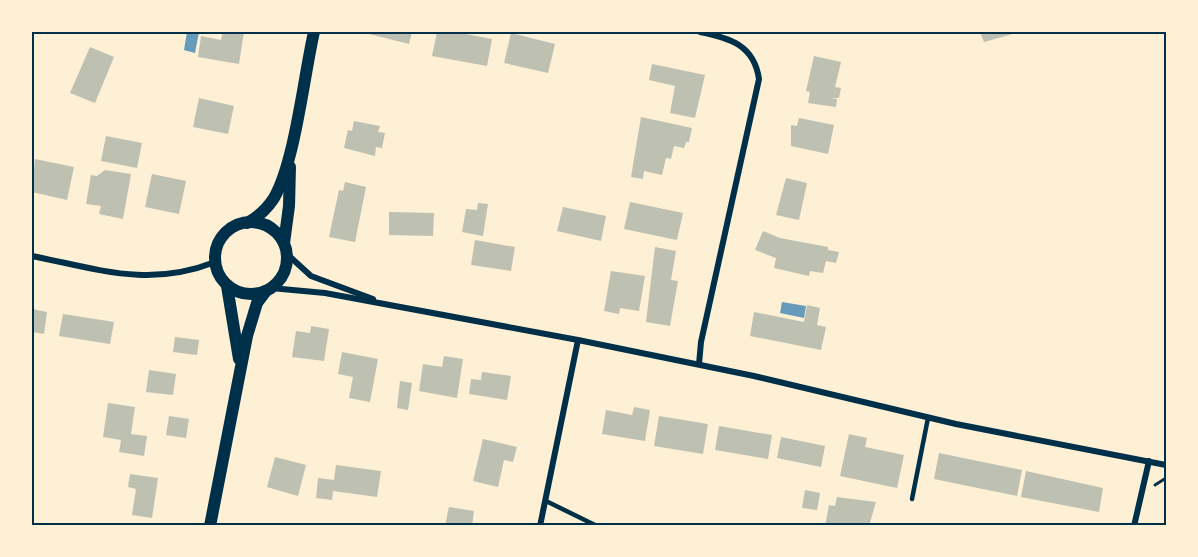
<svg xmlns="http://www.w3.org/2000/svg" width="1198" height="557" font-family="'Exo 2',sans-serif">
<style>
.water{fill:#669bbc}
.building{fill:#bec0b2}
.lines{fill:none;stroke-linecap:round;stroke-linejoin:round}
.path{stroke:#003049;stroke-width:3}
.service{stroke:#003049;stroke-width:4.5}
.minor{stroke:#003049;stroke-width:6}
.secondary{stroke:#003049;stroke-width:12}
.neatline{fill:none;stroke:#003049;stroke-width:2}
</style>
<rect width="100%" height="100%" fill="#fdf0d5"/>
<g class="water">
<path d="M 187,32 L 199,32 L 195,53 L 184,50 Z"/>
<path d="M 782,302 L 806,306 L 804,318 L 780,313 Z"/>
</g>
<g class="building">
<path d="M 223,32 L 244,32 L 239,64 L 198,57 L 201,36 L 221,40 Z"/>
<path d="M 361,32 L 412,32 L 409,44 Z"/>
<path d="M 437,32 L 456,32 L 492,39 L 487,66 L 432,56 Z"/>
<path d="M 980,32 L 1020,32 L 984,42 Z"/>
<path d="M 511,33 L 555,44 L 548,73 L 504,63 Z"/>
<path d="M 90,47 L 114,57 L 95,103 L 70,93 Z"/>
<path d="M 814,56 L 841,62 L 835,87 L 841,88 L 839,98 L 830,98 L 837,99 L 836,107 L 808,103 L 810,92 L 806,91 Z"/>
<path d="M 652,64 L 705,75 L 695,118 L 670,113 L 675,86 L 649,80 Z"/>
<path d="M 199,98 L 234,106 L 228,134 L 193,127 Z"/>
<path d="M 641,117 L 692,128 L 689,142 L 686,142 L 684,148 L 674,146 L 671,159 L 666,158 L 662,175 L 644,171 L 643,179 L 631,177 Z"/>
<path d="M 799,118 L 834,125 L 828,154 L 791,146 L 791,125 L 797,126 Z"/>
<path d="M 354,121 L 380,126 L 378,132 L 385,133 L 382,148 L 376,147 L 375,156 L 344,148 L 348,130 L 352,131 Z"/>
<path d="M 106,136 L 142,143 L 137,168 L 101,161 Z"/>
<path d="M 35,159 L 74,167 L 67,200 L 32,192 Z"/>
<path d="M 105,170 L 131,174 L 123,219 L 99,214 L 101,206 L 86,204 L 91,175 L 97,176 Z"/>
<path d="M 152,174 L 186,181 L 179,214 L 145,207 Z"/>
<path d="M 786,178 L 807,183 L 799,220 L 776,215 Z"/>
<path d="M 345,182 L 366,187 L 355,242 L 329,237 L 339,190 L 343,191 Z"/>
<path d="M 630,202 L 683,213 L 677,240 L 624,229 Z"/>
<path d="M 478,203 L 488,204 L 483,236 L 462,232 L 466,209 L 477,210 Z"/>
<path d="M 563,207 L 606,216 L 601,241 L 557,231 Z"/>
<path d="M 389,212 L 434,213 L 433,236 L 389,235 Z"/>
<path d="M 763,231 L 780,238 L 828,247 L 828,250 L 839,252 L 836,263 L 826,261 L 823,273 L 810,271 L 809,276 L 774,268 L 776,258 L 755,250 Z"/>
<path d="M 475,240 L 515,247 L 511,271 L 471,265 Z"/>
<path d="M 655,247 L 676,251 L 671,280 L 678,281 L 670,326 L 646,322 Z"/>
<path d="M 611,271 L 645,276 L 639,311 L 620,308 L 619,314 L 604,311 Z"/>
<path d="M 807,305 L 820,308 L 817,325 L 826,327 L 821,350 L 750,336 L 754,312 L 804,322 Z"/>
<path d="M 32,309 L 47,312 L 44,334 L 32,332 Z"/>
<path d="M 63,314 L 114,322 L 110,344 L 59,336 Z"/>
<path d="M 311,326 L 329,329 L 324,361 L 292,357 L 296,331 L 310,333 Z"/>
<path d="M 175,337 L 199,340 L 197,355 L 173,352 Z"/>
<path d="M 342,352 L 378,359 L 370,402 L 349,398 L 353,377 L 338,374 Z"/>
<path d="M 444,356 L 463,359 L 457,398 L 419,391 L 423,364 L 442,367 Z"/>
<path d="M 149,370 L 176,374 L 173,395 L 146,392 Z"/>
<path d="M 482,372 L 511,376 L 507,400 L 469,394 L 471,379 L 481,380 Z"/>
<path d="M 400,381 L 412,383 L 408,410 L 397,408 Z"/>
<path d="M 108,403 L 135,407 L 131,434 L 147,436 L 144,456 L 119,452 L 121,440 L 103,437 Z"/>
<path d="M 634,407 L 650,410 L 645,441 L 602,434 L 606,410 L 632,415 Z"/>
<path d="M 169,416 L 189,419 L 186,438 L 166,435 Z"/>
<path d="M 659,416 L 708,424 L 703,454 L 654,446 Z"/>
<path d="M 719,426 L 772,435 L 768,459 L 715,450 Z"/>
<path d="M 849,434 L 867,438 L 865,447 L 904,455 L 897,488 L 840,476 Z"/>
<path d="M 781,437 L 825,446 L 821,467 L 777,458 Z"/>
<path d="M 483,439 L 517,447 L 513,462 L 504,460 L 498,487 L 473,481 Z"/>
<path d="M 939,453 L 1022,470 L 1017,496 L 934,479 Z"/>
<path d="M 275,457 L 306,465 L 298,496 L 267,487 Z"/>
<path d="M 336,465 L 381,471 L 377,497 L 333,491 L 332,500 L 316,498 L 318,478 L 334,480 Z"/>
<path d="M 1026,471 L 1103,488 L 1099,512 L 1021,497 Z"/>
<path d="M 130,474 L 158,478 L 152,518 L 132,515 L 136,489 L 128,487 Z"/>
<path d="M 805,490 L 820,493 L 817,510 L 802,508 Z"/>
<path d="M 837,497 L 876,502 L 869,526 L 825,526 L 829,505 L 835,506 Z"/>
<path d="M 449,507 L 474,511 L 472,526 L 445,526 Z"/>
</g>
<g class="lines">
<path class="path" d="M 1155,485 L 1166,478"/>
<g class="service">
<path d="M 912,499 L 928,418"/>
<path d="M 546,501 L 597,526"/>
</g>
<g class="minor">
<path d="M 287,254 L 311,276 L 373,299"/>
<path d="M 32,256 C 98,269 149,288 215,262"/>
<path d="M 271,288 L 325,293 L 578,340 L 754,376 L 956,424 L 1166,465"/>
<path d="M 699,364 L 701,342 L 759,79 C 754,45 730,38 700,32"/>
<path d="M 540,526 L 578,340"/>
<path d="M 1134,526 L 1149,461"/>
</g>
<g class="secondary">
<circle cx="251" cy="258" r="36"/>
<path d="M 247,223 C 258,217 267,209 274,198 C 295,162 304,75 314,32"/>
<path d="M 284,243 L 289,206 L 290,167"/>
<path d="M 227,286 L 239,359"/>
<path d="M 210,526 L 247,336 L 257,303 L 266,291"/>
</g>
</g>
<rect width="1198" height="557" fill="none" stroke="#fdf0d5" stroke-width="66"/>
<rect x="33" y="33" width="1132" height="491" class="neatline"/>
</svg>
